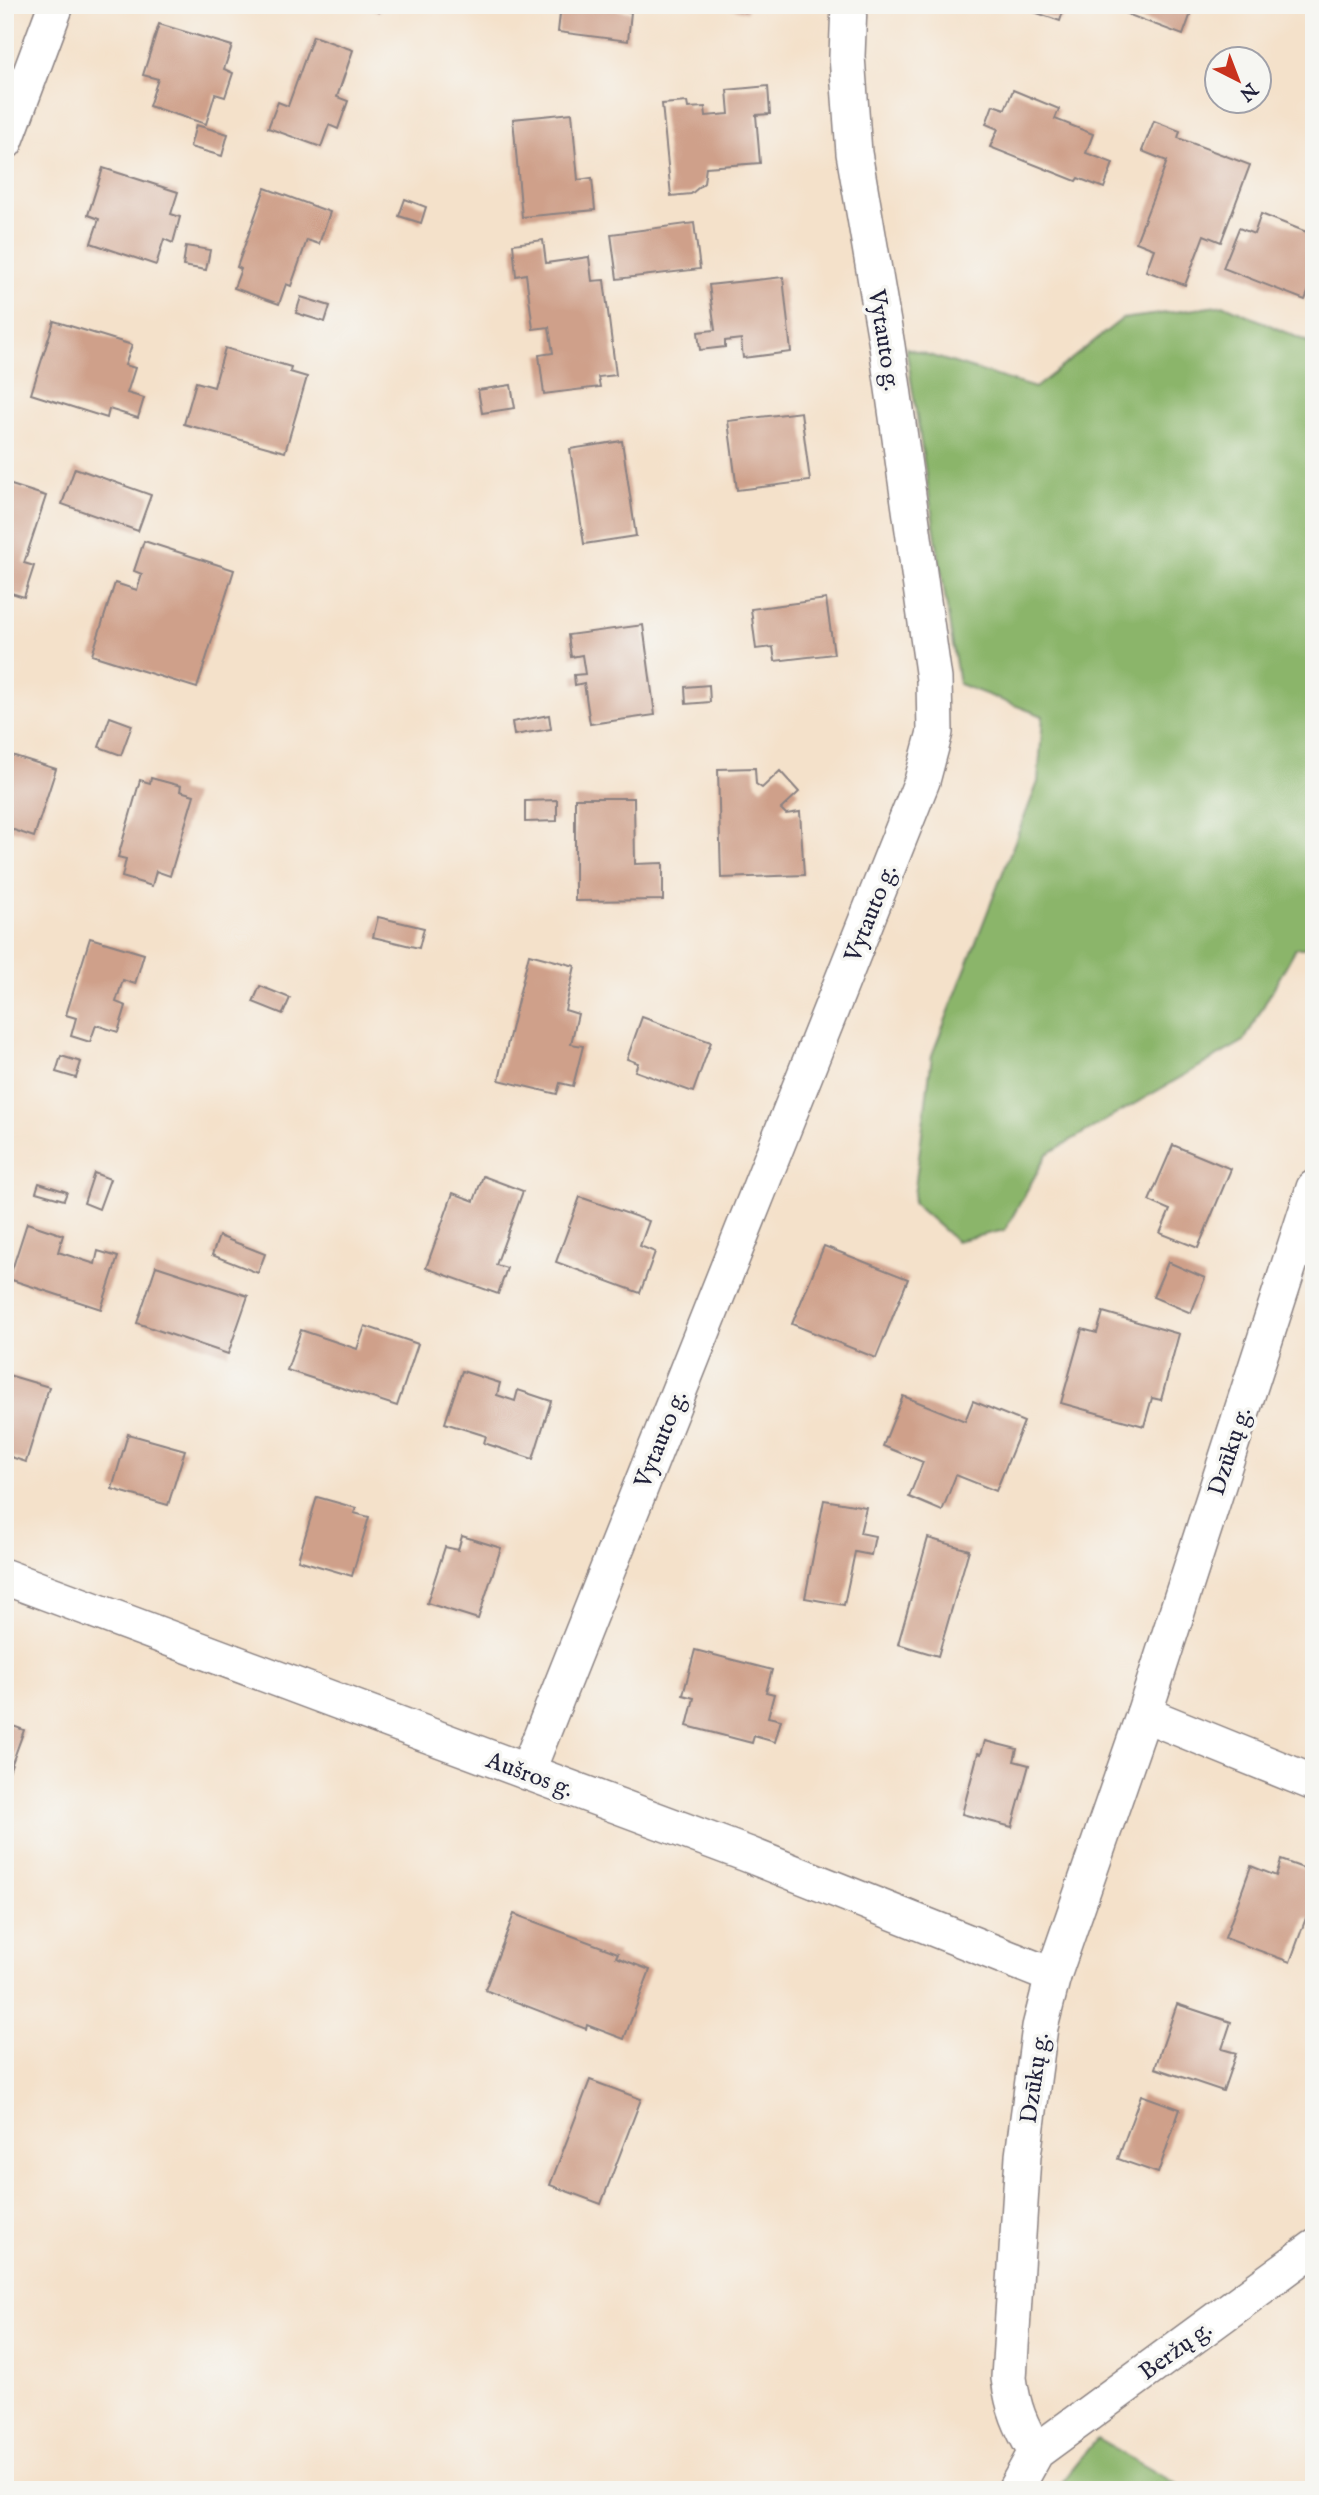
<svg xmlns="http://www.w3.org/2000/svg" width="1319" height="2495" font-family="'IM FELL English',serif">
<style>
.forest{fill:#8bb56b;stroke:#566c53;stroke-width:2}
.building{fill:#cfa08a}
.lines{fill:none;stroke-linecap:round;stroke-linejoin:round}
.street-casing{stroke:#8b8282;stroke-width:38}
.street{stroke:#fff;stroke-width:35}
.labels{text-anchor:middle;stroke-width:7;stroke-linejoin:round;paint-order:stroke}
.street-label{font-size:24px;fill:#22223b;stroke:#f6f6f2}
</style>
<rect width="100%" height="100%" fill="#f6f6f2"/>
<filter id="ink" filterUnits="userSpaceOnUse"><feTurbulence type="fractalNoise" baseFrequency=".0143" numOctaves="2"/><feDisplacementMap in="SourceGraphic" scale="14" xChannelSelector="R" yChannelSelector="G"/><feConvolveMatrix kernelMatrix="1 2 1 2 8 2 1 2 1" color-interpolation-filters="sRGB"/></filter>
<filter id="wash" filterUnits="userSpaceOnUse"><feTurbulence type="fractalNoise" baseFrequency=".00686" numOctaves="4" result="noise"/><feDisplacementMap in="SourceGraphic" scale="28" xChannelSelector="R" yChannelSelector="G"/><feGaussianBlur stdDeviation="1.57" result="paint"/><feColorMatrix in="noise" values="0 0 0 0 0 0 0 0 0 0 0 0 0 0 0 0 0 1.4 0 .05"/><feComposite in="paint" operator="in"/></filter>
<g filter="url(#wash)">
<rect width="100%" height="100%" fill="#f4e1ca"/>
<g class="forest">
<path d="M 1225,305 L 1314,345 L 1314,948 L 1296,948 L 1244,1041 L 1047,1154 L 1005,1230 L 956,1241 L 913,1203 L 932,1055 L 1038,782 L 1043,716 L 959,684 L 906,348 L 1035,388 L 1122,319 Z"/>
<path d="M 1097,2439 L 1187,2490 L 1056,2490 Z"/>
</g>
<g id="blocks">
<g class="building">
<path d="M 363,5 L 382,5 L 379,12 Z"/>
<path d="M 561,5 L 599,5 L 599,7 L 631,12 L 628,41 L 558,32 Z"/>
<path d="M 717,5 L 748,5 L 747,12 Z"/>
<path d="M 1014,5 L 1065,5 L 1060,21 Z"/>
<path d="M 1127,5 L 1194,5 L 1183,35 L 1124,13 Z"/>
<path d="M 159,24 L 232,46 L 224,69 L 233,73 L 225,97 L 215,94 L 206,124 L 149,106 L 158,79 L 143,75 Z"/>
<path d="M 313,36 L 353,50 L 337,97 L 348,101 L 338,129 L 329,125 L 321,147 L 268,128 L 278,102 L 288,106 Z"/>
<path d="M 768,86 L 770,114 L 756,115 L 760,163 L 706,167 L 704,183 L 691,194 L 671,196 L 662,104 L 687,102 L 688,108 L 705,107 L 706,116 L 729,114 L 727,90 Z"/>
<path d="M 1013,90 L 1059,109 L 1055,119 L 1093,134 L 1086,153 L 1113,163 L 1104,188 L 1078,178 L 1076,181 L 990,147 L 998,129 L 986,124 L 993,105 L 1005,109 Z"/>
<path d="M 572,113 L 578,180 L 592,178 L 595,210 L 522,217 L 513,119 Z"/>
<path d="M 1154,121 L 1180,131 L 1178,138 L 1250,165 L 1221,242 L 1204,235 L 1185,285 L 1146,271 L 1154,249 L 1136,242 L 1167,161 L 1142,151 Z"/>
<path d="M 196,125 L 228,134 L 222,156 L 190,147 Z"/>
<path d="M 103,168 L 178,192 L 171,214 L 180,217 L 173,243 L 164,239 L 156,265 L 91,243 L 99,219 L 88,215 Z"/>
<path d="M 265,188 L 330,212 L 319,244 L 307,240 L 291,286 L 286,284 L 279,304 L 234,288 L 241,269 L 237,267 Z"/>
<path d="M 405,199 L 426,207 L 421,223 L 399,216 Z"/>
<path d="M 1261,214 L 1314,235 L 1314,277 L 1305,300 L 1223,268 L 1239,228 L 1254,234 Z"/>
<path d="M 694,223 L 700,269 L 617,279 L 611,234 Z"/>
<path d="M 543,240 L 546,263 L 589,257 L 592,281 L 604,280 L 616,375 L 598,377 L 600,387 L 544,394 L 539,355 L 553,353 L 549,327 L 533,329 L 526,274 L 516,276 L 513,244 Z"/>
<path d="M 186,246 L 210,250 L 206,270 L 183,266 Z"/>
<path d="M 783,277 L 791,352 L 743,358 L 741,339 L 725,341 L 725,347 L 700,350 L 698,332 L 715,330 L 709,285 Z"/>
<path d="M 301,297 L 330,306 L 325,322 L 296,313 Z"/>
<path d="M 54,321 L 132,345 L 125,365 L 135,368 L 127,393 L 144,398 L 138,418 L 109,409 L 107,418 L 31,394 Z"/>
<path d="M 225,348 L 291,367 L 290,372 L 307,377 L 285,452 L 184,424 L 196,382 L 214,387 Z"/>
<path d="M 511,385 L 515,408 L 482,413 L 478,390 Z"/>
<path d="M 801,412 L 810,481 L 737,490 L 728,421 Z"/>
<path d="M 622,441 L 636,536 L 584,544 L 570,449 Z"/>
<path d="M 75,468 L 151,495 L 138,531 L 62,504 Z"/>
<path d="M 5,483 L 46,496 L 24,563 L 34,566 L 24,597 L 5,591 Z"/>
<path d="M 144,541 L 234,570 L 197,688 L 92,655 L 115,583 L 137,590 L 142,574 L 134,571 Z"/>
<path d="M 826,599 L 834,654 L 775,661 L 773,647 L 756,649 L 751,609 Z"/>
<path d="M 643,625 L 655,715 L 590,724 L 584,683 L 575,685 L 574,675 L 585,674 L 582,655 L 571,657 L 568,635 Z"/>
<path d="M 709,685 L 710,702 L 686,704 L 685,687 Z"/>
<path d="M 549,715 L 551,729 L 514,735 L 512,722 Z"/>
<path d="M 110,717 L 132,725 L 121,755 L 99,747 Z"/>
<path d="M 5,753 L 56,769 L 34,837 L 5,827 Z"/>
<path d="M 755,768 L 756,784 L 762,788 L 780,771 L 799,792 L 781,809 L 786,814 L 800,812 L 804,875 L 721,878 L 718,769 Z"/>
<path d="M 151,778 L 181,786 L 180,791 L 194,795 L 170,876 L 156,871 L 152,886 L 122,877 L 126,859 L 118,857 L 140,780 L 150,783 Z"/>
<path d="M 575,798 L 634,798 L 635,864 L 663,863 L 663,900 L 575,901 Z"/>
<path d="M 557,800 L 557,821 L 525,822 L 525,801 Z"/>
<path d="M 378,917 L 424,928 L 419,948 L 373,937 Z"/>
<path d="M 90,938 L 144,954 L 135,984 L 123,980 L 116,1002 L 126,1006 L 118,1032 L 96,1025 L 90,1042 L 71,1036 L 76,1018 L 66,1015 Z"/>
<path d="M 529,954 L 575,966 L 565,1010 L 578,1014 L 571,1044 L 583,1046 L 573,1086 L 560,1083 L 557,1094 L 499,1080 Z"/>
<path d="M 260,986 L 290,998 L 283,1014 L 253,1002 Z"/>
<path d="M 642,1017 L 711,1042 L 693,1092 L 635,1071 L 638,1063 L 627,1059 Z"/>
<path d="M 61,1056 L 81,1062 L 76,1078 L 56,1072 Z"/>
<path d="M 1173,1145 L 1231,1169 L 1198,1248 L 1160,1233 L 1170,1210 L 1149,1201 Z"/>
<path d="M 94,1173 L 110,1179 L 99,1209 L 84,1203 Z"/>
<path d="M 483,1176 L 523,1191 L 496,1265 L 507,1268 L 498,1294 L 426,1268 L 453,1193 L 474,1201 Z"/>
<path d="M 39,1183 L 67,1192 L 64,1200 L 36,1192 Z"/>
<path d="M 580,1197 L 649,1221 L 640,1246 L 655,1252 L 640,1293 L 556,1262 Z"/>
<path d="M 27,1223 L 63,1235 L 58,1252 L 95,1264 L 98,1251 L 118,1257 L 101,1309 L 9,1279 Z"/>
<path d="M 219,1236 L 265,1254 L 258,1273 L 212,1255 Z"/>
<path d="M 824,1246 L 908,1279 L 876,1358 L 792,1324 Z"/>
<path d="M 1168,1262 L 1205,1278 L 1191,1313 L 1153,1297 Z"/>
<path d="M 156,1266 L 248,1296 L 228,1354 L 137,1323 Z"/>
<path d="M 1103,1312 L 1179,1334 L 1161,1400 L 1152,1398 L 1144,1426 L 1061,1403 L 1082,1329 L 1097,1333 Z"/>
<path d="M 365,1326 L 418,1344 L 397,1406 L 287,1370 L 301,1330 L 357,1349 Z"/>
<path d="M 462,1371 L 500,1383 L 497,1395 L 515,1401 L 518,1390 L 551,1401 L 533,1459 L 484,1443 L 486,1436 L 445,1423 Z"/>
<path d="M 5,1374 L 49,1387 L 26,1462 L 5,1455 Z"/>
<path d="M 903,1396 L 965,1421 L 973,1401 L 1024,1422 L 996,1491 L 956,1475 L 942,1511 L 909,1497 L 923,1462 L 883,1446 Z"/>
<path d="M 128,1434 L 185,1450 L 168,1505 L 112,1489 Z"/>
<path d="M 317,1497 L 356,1508 L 354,1513 L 369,1517 L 352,1576 L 298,1560 Z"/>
<path d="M 824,1500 L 866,1507 L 860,1533 L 875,1536 L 871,1555 L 855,1552 L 844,1605 L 805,1598 Z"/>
<path d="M 462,1536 L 501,1548 L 478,1619 L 427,1603 L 445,1547 L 458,1550 Z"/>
<path d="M 928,1538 L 969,1550 L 938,1656 L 898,1644 Z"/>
<path d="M 695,1650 L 772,1670 L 766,1692 L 774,1694 L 768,1717 L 781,1720 L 775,1742 L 754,1736 L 752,1743 L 687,1726 L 694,1698 L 683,1695 Z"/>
<path d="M 5,1723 L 24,1730 L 6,1780 L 5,1780 Z"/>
<path d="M 985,1741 L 1017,1749 L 1014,1761 L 1029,1765 L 1012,1827 L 962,1814 L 978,1753 L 981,1754 Z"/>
<path d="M 1281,1860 L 1314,1872 L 1314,1921 L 1306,1918 L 1290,1962 L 1225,1938 L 1251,1866 L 1276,1876 Z"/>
<path d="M 514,1914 L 618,1953 L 616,1957 L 650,1970 L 624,2039 L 587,2025 L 586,2029 L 485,1990 Z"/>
<path d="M 1177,2004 L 1231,2022 L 1222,2049 L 1236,2053 L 1223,2091 L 1155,2068 Z"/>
<path d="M 590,2080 L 641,2099 L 601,2204 L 550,2185 Z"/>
<path d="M 1141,2095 L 1180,2109 L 1158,2173 L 1118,2159 Z"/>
</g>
</g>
</g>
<g filter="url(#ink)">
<use href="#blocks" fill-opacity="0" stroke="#8b8282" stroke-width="2"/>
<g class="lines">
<g class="street-casing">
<g id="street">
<path d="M 5,142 L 56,5"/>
<path d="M 5,1577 L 747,1854 L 1053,1976"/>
<path d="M 1144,1714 L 1314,1783"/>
<path d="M 527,1772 L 922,781 L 935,732 L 934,679 L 887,346 L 854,153 L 847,56 L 849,5"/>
<path d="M 1036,2452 C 1020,2425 1013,2408 1009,2378 L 1023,2156 L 1040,2027 L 1053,1976 L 1144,1714 L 1314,1188"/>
<path d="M 1015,2490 L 1036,2452 L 1314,2248"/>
</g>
</g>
<use href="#street" class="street"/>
</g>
</g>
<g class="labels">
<g class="street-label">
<text transform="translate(885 340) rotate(81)" y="8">Vytauto g.</text>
<text transform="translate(870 913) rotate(-68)" y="8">Vytauto g.</text>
<text transform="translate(660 1439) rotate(-68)" y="8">Vytauto g.</text>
<text transform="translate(1229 1451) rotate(-72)" y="8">Dzūkų g.</text>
<text transform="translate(530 1774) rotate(20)" y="8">Aušros g.</text>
<text transform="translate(1034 2078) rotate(-82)" y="8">Dzūkų g.</text>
<text transform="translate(1175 2350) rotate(-36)" y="8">Beržų g.</text>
</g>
</g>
<rect width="1319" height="2495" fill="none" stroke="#f6f6f2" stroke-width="28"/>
<g transform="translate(1238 80) rotate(138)"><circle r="33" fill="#f6f6f2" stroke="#a1a1a9" stroke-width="2"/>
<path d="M0-5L12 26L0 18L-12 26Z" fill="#c8321e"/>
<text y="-10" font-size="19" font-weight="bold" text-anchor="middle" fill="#22223b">N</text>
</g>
</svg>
